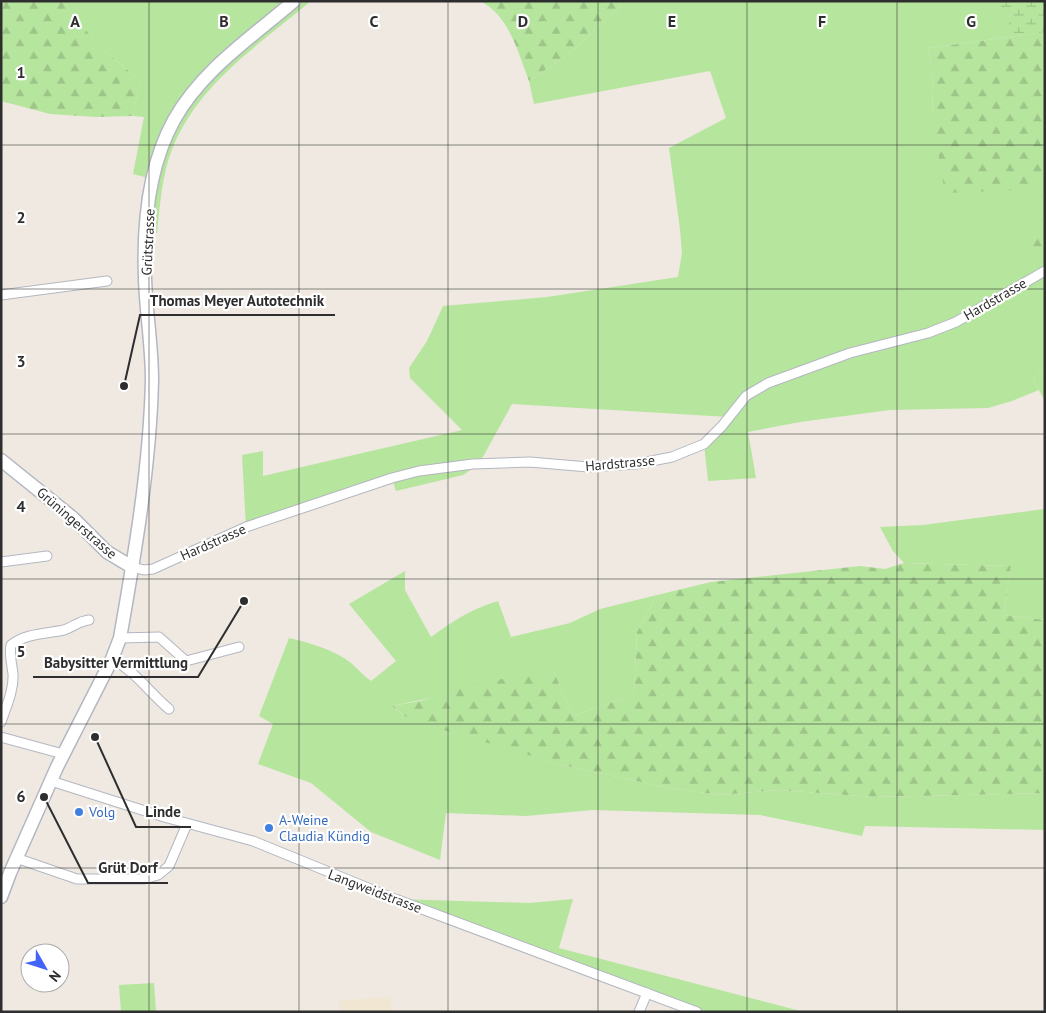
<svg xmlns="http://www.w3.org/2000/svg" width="1046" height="1013" font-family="'PT Sans',sans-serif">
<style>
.education{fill:#f0e6d1}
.grass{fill:#b6e59e}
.forest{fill:url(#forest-firs)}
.wetland{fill:url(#wetland-marsh)}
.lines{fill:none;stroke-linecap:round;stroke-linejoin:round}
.street-casing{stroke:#b4b7c1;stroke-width:11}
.secondary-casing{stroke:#b4b7c1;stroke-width:15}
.street{stroke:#fff;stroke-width:9}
.secondary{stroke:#fff;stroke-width:12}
.grid{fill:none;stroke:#2e2e2e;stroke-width:1;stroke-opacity:0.55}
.shop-dot{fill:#3f7fe0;stroke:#fff;stroke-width:2}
.labels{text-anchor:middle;stroke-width:4.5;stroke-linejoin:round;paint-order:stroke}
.street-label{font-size:14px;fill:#2e2e2e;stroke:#fff}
.shop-label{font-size:14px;fill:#366cbe;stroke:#fff;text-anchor:start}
.grid-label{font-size:16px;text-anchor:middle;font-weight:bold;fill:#2e2e2e;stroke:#fff;stroke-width:4.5;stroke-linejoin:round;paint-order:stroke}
.leader{fill:none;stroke:#2e2e2e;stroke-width:2}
.callout-dot{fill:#2e2e2e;stroke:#fff;stroke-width:2}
.callout-label{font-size:15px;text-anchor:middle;font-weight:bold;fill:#2e2e2e;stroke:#fff;stroke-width:4.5;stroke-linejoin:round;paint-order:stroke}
</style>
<defs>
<pattern id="forest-firs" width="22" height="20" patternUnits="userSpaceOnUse" patternTransform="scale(1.25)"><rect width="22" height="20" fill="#b6e59e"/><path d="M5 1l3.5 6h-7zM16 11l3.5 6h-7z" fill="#9dc588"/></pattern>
<pattern id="wetland-marsh" width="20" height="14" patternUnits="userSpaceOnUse" patternTransform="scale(1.25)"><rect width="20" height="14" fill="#b6e59e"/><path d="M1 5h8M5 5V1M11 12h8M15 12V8" fill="none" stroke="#9dc588"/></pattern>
</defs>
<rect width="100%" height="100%" fill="#efe9e1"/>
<path class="education" d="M 390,997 L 392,1012 L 340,1012 L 339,1001 Z"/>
<g class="grass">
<path d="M 71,1 L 311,1 C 260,44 199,83 173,147 C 162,174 160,204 157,233 L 146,233 L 153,179 L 133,174 L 144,117 L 133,116 L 140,80 L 101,48 L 67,9 Z"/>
<path d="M 623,1 L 1045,1 L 1045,32 L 929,48 L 933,89 L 932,118 L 1041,189 L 1041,228 L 1045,271 L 1045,367 L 1033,379 L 1039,390 L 1012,401 L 988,408 L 890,410 L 800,422 L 748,432 L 756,478 L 708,481 L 704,444 L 729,417 L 512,404 L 479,464 L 463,475 L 396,491 L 392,478 L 246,527 L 242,455 L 263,451 L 263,476 L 462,430 L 410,378 L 409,368 L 427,341 L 443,306 L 547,297 L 678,277 L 682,253 L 680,229 L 669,148 L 726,118 L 710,71 L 534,104 L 529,81 L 571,52 L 618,9 Z"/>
<path d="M 1045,509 L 1045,620 L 1004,615 L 1011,566 L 904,563 L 893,551 L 880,527 L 923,525 Z"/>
<path d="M 405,571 L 405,590 L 431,637 C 453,621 471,609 498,601 L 511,637 L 570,623 L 600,609 L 657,595 L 637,632 L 634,694 L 573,716 L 554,672 L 392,706 L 406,717 L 562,765 L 664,787 L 720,795 L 779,790 L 873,797 L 1045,793 L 1045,830 L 865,826 L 862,836 L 760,815 L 593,810 L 526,816 L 446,813 L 440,860 L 371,832 L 311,783 L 258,764 L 273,724 L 259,716 L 289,638 C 310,643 333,649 351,663 C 358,669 364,676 371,681 L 396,661 L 349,604 Z"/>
<path d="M 395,899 L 529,903 L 573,899 L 559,948 L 804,1012 L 697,1012 Z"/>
<path d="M 154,983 L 156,1012 L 121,1012 L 119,985 Z"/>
</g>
<g class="forest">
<path d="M 1,1 L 71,1 L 68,9 L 101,48 L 140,80 L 133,116 L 96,117 L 50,114 L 1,101 Z"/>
<path d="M 480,1 L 623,1 L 618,9 L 571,52 L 529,81 C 518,53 510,16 480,1 Z"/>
<path d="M 1045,32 L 1045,271 L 1042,272 L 1029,244 L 1041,228 L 1041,189 L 945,193 L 932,118 L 933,89 L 929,48 Z"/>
<path d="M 1045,367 L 1045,401 L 1033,379 Z"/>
<path d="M 904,563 L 1011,566 L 1004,615 L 1045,620 L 1045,793 L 873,797 L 779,790 L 720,795 L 664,787 L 562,765 L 420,723 L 406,717 L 392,706 L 420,701 L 482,682 L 554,672 L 573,716 L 634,694 L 637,632 L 657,595 L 711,582 L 860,566 L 885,569 Z"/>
</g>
<path class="wetland" d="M 989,1 L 1045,1 L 1045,32 L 1015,36 L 1001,6 Z"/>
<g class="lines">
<g class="street-casing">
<g id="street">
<path d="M 1,295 L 107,281"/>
<path d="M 1,562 L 47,556"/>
<path d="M 132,567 L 144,570 L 153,569 L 246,527 L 392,478 L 419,471 L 473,464 L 530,462 L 588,467 L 636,464 L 672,457 L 704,444 L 722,426 L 746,396 L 768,383 L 850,353 L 928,333 L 956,322 L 1045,271"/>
<path d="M 120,638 L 159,637 L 186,661 L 239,647"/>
<path d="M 112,659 C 135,671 149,692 169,709"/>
<path d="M 1,722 C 6,707 14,690 13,674 C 12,664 9,656 11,645 C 27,633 45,634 64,630 C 73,627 79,621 89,620"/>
<path d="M 1,737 L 63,754"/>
<path d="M 51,781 L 164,817 L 253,841 L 395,899 L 697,1012"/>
<path d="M 16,858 L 77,879 L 144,879 L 158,875 L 169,866 L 187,824"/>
<path d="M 639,1012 L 647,993"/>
</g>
</g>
<g class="secondary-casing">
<g id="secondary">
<path d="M 1,460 L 73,518 L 107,552 L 132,567"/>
<path d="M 1,897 L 10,873 L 57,767 L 112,659 L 120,638 C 135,553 150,466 152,380 C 152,346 146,312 145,278 C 143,225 148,167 174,120 C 202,70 251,38 294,1"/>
</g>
</g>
<use href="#street" class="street"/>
<use href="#secondary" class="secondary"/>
</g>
<path class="grid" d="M 149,1 L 149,1012M 299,1 L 299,1012M 448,1 L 448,1012M 598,1 L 598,1012M 747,1 L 747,1012M 897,1 L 897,1012M 1,145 L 1045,145M 1,289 L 1045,289M 1,434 L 1045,434M 1,579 L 1045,579M 1,724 L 1045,724M 1,868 L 1045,868"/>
<g class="shop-dot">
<circle cx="79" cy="812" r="5"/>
<circle cx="269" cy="828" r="5"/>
</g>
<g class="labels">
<g class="street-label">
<text transform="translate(148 242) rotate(-87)" y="5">Grütstrasse</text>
<text transform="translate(995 299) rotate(-30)" y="5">Hardstrasse</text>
<text transform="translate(620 463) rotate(-5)" y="5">Hardstrasse</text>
<text transform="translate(77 523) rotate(41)" y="5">Grüningerstrasse</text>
<text transform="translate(213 542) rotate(-24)" y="5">Hardstrasse</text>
<text transform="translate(375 891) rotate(21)" y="5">Langweidstrasse</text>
</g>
<g class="shop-label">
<text x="89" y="817">Volg</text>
<text x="279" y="825">A-Weine<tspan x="279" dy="16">Claudia Kündig</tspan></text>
</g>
</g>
<g class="grid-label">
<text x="75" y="27">A</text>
<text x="224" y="27">B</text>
<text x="374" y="27">C</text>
<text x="523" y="27">D</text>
<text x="672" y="27">E</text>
<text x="822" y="27">F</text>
<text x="971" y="27">G</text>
<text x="21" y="78">1</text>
<text x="21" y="223">2</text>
<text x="21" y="367">3</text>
<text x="21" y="512">4</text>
<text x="21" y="657">5</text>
<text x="21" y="802">6</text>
</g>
<path class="leader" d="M124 386L140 315H335M244 601L198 677H33M95 737L136 827H191M44 797L88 883H168"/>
<g class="callout-dot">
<circle cx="124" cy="386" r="5"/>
<circle cx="244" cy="601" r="5"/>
<circle cx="95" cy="737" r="5"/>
<circle cx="44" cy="797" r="5"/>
</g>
<g class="callout-label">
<text x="237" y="306">Thomas Meyer Autotechnik</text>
<text x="116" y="668">Babysitter Vermittlung</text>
<text x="163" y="817">Linde</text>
<text x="128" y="873">Grüt Dorf</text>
</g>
<rect width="1046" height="1013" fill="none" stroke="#2e2e2e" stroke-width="5"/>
<g transform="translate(45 968) rotate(129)"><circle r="24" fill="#ffffff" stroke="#ababab"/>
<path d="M0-4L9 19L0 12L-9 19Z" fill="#4264fb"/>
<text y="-8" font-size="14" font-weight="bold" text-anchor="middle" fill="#2e2e2e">N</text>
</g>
</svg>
